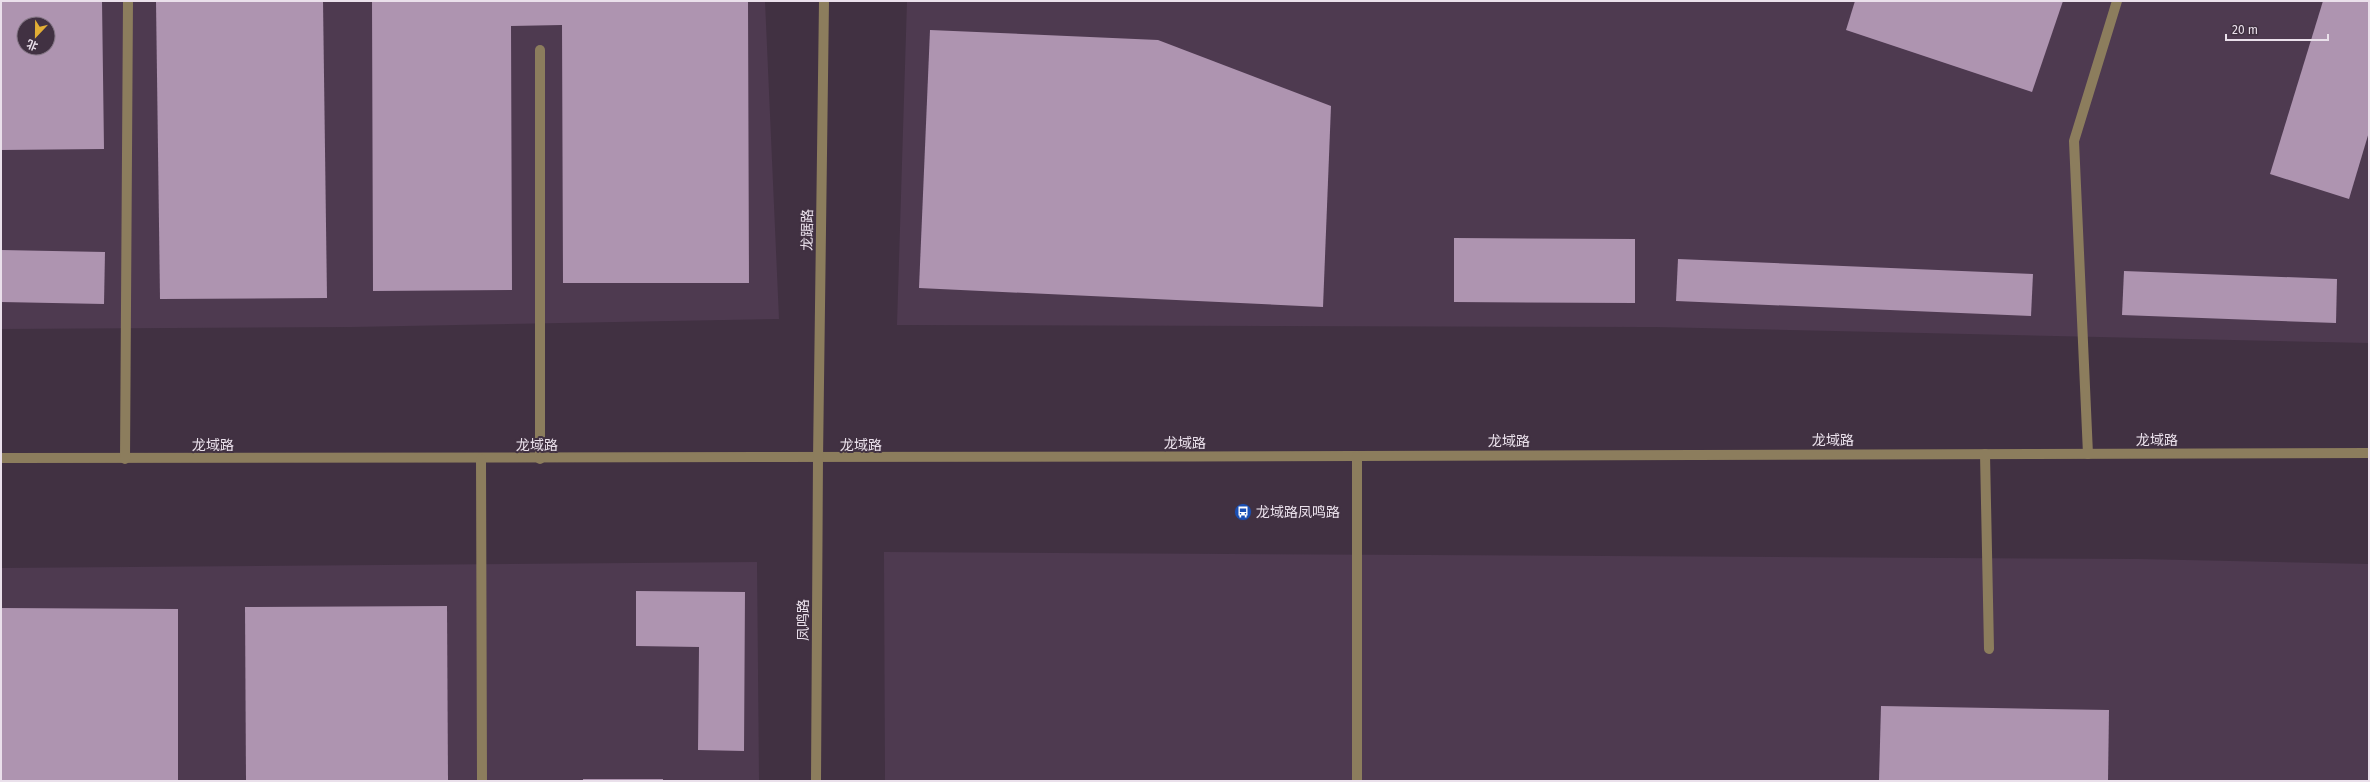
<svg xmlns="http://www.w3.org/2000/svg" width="2370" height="782" font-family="'Fira Sans','Noto Sans SC',sans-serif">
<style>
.built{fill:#4e3a50;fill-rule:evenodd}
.building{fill:#ae94b0;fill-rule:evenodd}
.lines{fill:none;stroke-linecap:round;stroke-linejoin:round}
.minor{stroke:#8c7d5d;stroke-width:10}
.labels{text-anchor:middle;stroke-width:4;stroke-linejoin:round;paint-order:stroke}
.street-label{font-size:14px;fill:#eae0eb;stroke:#413142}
.poi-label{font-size:14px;fill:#eae0eb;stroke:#413142;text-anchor:start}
</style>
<rect width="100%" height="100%" fill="#413142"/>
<g class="built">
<path d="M 1,1 L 765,1 L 779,319 L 352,327 L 1,329 ZM 24,24 L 48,24 L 48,48 L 24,48 Z"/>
<path d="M 907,1 L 2369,1 L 2369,343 L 1655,327 L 897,325 Z"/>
<path d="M 884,552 L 2139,559 L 2369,564 L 2369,781 L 885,781 Z"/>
<path d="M 757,562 L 759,781 L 1,781 L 1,568 Z"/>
</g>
<g class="building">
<path d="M 1,1 L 102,1 L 104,149 L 1,150 ZM 24,24 L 48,24 L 48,48 L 24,48 Z"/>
<path d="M 156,1 L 323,1 L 327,298 L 160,299 Z"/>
<path d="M 372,1 L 748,1 L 749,283 L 563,283 L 562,25 L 511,26 L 512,290 L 373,291 Z"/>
<path d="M 1855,1 L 2063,1 L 2032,92 L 1846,30 Z"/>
<path d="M 2323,1 L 2369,1 L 2369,132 L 2349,199 L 2270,174 Z"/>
<path d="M 930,30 L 1158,40 L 1331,106 L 1323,307 L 919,288 Z"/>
<path d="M 1454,238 L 1635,239 L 1635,303 L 1454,302 Z"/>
<path d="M 1,250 L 105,252 L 104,304 L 1,302 Z"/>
<path d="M 1678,259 L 2033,274 L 2031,316 L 1676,301 Z"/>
<path d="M 2124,271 L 2337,279 L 2336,323 L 2122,315 Z"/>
<path d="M 636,591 L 745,592 L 744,751 L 698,750 L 699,647 L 636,646 Z"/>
<path d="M 447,606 L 448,781 L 246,781 L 245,607 Z"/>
<path d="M 1,608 L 178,609 L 178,781 L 1,781 Z"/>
<path d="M 1881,706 L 2109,710 L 2108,781 L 1879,781 Z"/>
<rect x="583" y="779" width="80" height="2"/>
</g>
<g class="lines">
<g class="minor">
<path d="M 1985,454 L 1989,649"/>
<path d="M 2088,454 L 2074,141 L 2117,1"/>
<path d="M 1,458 C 790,459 1580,455 2369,453"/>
<path d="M 125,459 L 128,1"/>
<path d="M 481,459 L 482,781"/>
<path d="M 540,459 L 540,50"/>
<path d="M 816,781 L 818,459 L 824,1"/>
<path d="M 1357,781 L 1357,456"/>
</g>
</g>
<defs>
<g id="bus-disc" transform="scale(0.9)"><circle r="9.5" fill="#1a4fb4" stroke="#413142"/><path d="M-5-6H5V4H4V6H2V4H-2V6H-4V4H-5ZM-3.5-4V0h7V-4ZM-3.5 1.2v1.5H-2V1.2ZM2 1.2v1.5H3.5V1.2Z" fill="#fff"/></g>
</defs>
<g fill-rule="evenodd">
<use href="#bus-disc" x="1243" y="512"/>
</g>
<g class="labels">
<g class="street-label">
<text transform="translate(807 230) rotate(-89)" y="5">龙踞路</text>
<text x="1833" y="445">龙域路</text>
<text x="2157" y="445">龙域路</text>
<text x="1509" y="446">龙域路</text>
<text x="1185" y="448">龙域路</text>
<text x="213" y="450">龙域路</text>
<text x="537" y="450">龙域路</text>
<text x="861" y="450">龙域路</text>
<text transform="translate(803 620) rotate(-90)" y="5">凤鸣路</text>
</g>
<g class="poi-label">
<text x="1256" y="517">龙域路凤鸣路</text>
</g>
</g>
<rect width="2370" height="782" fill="none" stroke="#eae0eb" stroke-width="4"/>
<g transform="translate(36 36) rotate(202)"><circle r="19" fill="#413142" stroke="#857786"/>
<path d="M0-3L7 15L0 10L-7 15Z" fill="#e3ae35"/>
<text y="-6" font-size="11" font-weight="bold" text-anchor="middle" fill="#eae0eb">北</text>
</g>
<path d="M2226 34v6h102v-6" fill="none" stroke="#eae0eb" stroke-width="2"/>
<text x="2232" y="34" font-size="12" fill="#eae0eb" stroke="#413142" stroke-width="3" paint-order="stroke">20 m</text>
</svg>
